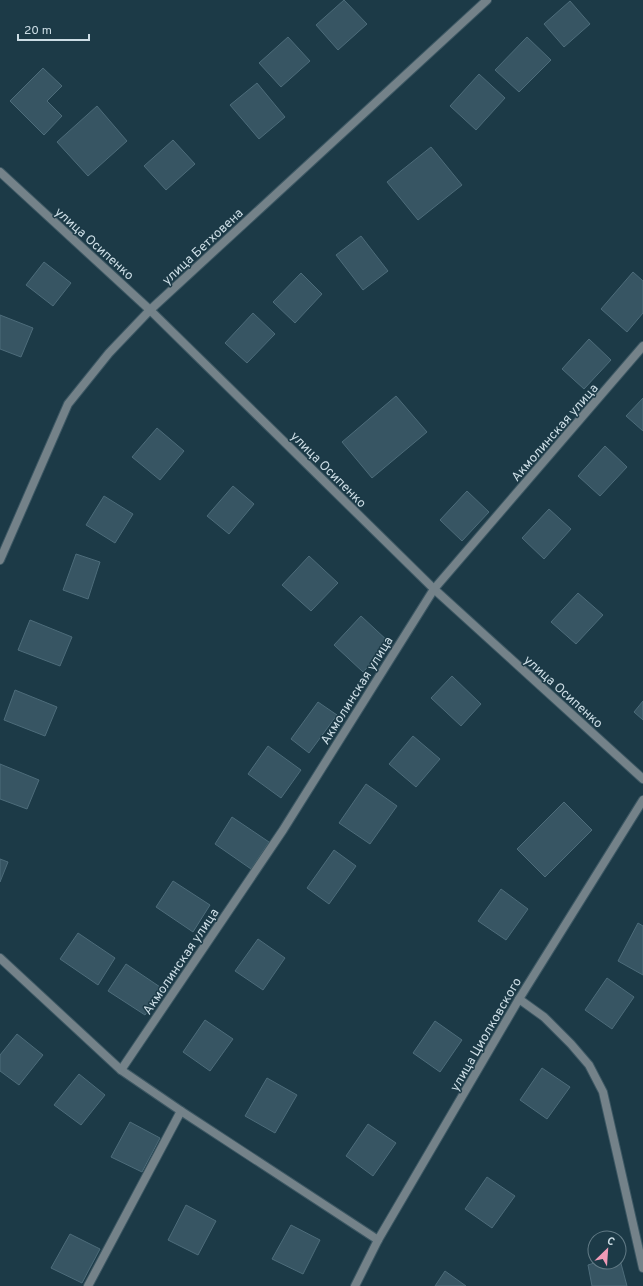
<svg xmlns="http://www.w3.org/2000/svg" width="643" height="1286" font-family="Overpass,sans-serif">
<style>
.building{fill:#375563;stroke:#4d6c7a}
.lines{fill:none;stroke-linecap:round;stroke-linejoin:round}
.street-casing{stroke:#3c5763;stroke-width:10}
.street{stroke:#748289;stroke-width:8}
.labels{text-anchor:middle;stroke-width:3;stroke-linejoin:round;paint-order:stroke}
.street-label{font-size:13px;fill:#ccdde5;stroke:#1c3a47}
</style>
<rect width="100%" height="100%" fill="#1c3a47"/>
<g class="building">
<path d="M 344,0 L 367,24 L 338,50 L 316,25 Z"/>
<path d="M 570,1 L 590,24 L 564,47 L 544,24 Z"/>
<path d="M 288,37 L 310,61 L 281,87 L 259,63 Z"/>
<path d="M 527,37 L 551,60 L 519,92 L 495,70 Z"/>
<path d="M 43,68 L 62,86 L 47,101 L 62,116 L 44,135 L 10,101 Z"/>
<path d="M 479,74 L 505,98 L 476,130 L 450,106 Z"/>
<path d="M 257,83 L 285,117 L 259,139 L 230,105 Z"/>
<path d="M 97,106 L 127,141 L 88,176 L 57,142 Z"/>
<path d="M 173,140 L 195,164 L 166,190 L 144,166 Z"/>
<path d="M 431,147 L 462,185 L 418,220 L 387,182 Z"/>
<path d="M 361,236 L 388,271 L 363,290 L 336,255 Z"/>
<path d="M 44,262 L 71,283 L 53,306 L 26,285 Z"/>
<path d="M 633,272 L 643,281 L 643,313 L 627,332 L 601,309 Z"/>
<path d="M 301,273 L 322,294 L 295,323 L 273,302 Z"/>
<path d="M 253,313 L 275,334 L 247,363 L 225,343 Z"/>
<path d="M 0,315 L 33,328 L 21,357 L 0,349 Z"/>
<path d="M 589,339 L 611,360 L 584,389 L 562,369 Z"/>
<path d="M 396,396 L 427,432 L 372,478 L 342,442 Z"/>
<path d="M 643,398 L 643,431 L 626,416 Z"/>
<path d="M 157,428 L 184,451 L 160,480 L 132,457 Z"/>
<path d="M 605,446 L 627,467 L 600,496 L 578,476 Z"/>
<path d="M 233,486 L 254,504 L 229,534 L 207,516 Z"/>
<path d="M 467,491 L 489,512 L 462,541 L 440,520 Z"/>
<path d="M 104,496 L 133,514 L 115,543 L 86,525 Z"/>
<path d="M 549,509 L 571,529 L 544,559 L 522,538 Z"/>
<path d="M 76,554 L 100,562 L 88,599 L 63,590 Z"/>
<path d="M 309,556 L 338,583 L 311,611 L 282,585 Z"/>
<path d="M 578,593 L 603,615 L 576,644 L 551,622 Z"/>
<path d="M 361,616 L 390,643 L 363,672 L 334,645 Z"/>
<path d="M 30,620 L 72,637 L 60,666 L 18,650 Z"/>
<path d="M 452,676 L 481,704 L 461,726 L 431,698 Z"/>
<path d="M 15,690 L 57,707 L 45,736 L 4,720 Z"/>
<path d="M 643,701 L 643,720 L 634,712 Z"/>
<path d="M 318,702 L 337,715 L 309,753 L 291,739 Z"/>
<path d="M 413,736 L 440,759 L 416,787 L 389,764 Z"/>
<path d="M 268,746 L 301,770 L 281,798 L 248,774 Z"/>
<path d="M 0,764 L 39,780 L 27,809 L 0,799 Z"/>
<path d="M 366,784 L 397,806 L 370,844 L 339,823 Z"/>
<path d="M 564,802 L 592,830 L 545,877 L 517,849 Z"/>
<path d="M 232,817 L 269,842 L 251,869 L 215,844 Z"/>
<path d="M 334,850 L 356,866 L 329,904 L 307,888 Z"/>
<path d="M 0,859 L 8,862 L 0,882 Z"/>
<path d="M 173,881 L 210,905 L 193,932 L 156,907 Z"/>
<path d="M 501,889 L 528,909 L 506,940 L 478,921 Z"/>
<path d="M 638,923 L 643,926 L 643,975 L 618,961 Z"/>
<path d="M 78,933 L 115,958 L 98,985 L 60,959 Z"/>
<path d="M 258,939 L 285,958 L 263,990 L 235,971 Z"/>
<path d="M 126,964 L 163,989 L 145,1015 L 108,991 Z"/>
<path d="M 607,978 L 634,997 L 612,1029 L 585,1010 Z"/>
<path d="M 205,1020 L 233,1039 L 210,1071 L 183,1052 Z"/>
<path d="M 435,1021 L 462,1040 L 440,1072 L 413,1053 Z"/>
<path d="M 17,1034 L 43,1055 L 19,1085 L 0,1071 L 0,1055 Z"/>
<path d="M 542,1068 L 570,1087 L 547,1119 L 520,1100 Z"/>
<path d="M 79,1074 L 105,1095 L 81,1125 L 54,1105 Z"/>
<path d="M 267,1078 L 297,1095 L 275,1133 L 245,1116 Z"/>
<path d="M 130,1122 L 160,1138 L 142,1172 L 111,1157 Z"/>
<path d="M 368,1124 L 396,1143 L 373,1176 L 346,1156 Z"/>
<path d="M 487,1177 L 515,1196 L 492,1228 L 465,1209 Z"/>
<path d="M 186,1205 L 216,1221 L 198,1255 L 168,1240 Z"/>
<path d="M 291,1225 L 320,1240 L 303,1274 L 272,1259 Z"/>
<path d="M 70,1234 L 100,1249 L 82,1283 L 51,1268 Z"/>
<path d="M 619,1256 L 627,1286 L 592,1286 L 588,1265 L 597,1262 L 619,1262 Z"/>
<path d="M 445,1271 L 466,1286 L 435,1286 Z"/>
</g>
<g class="lines">
<g class="street-casing">
<g id="street">
<path d="M 0,172 L 150,310 L 434,589 L 643,779"/>
<path d="M 0,560 L 68,404 L 109,353 L 150,310 L 487,0"/>
<path d="M 0,958 L 121,1070 L 181,1111 L 378,1240"/>
<path d="M 519,999 L 544,1017 L 571,1044 L 589,1065 L 603,1092 L 643,1268"/>
<path d="M 121,1070 L 283,830 L 434,589 L 643,346"/>
<path d="M 88,1286 L 181,1111"/>
<path d="M 355,1286 L 378,1240 L 519,999 L 643,800"/>
</g>
</g>
<use href="#street" class="street"/>
</g>
<g class="labels">
<g class="street-label">
<text transform="translate(95 243) rotate(42)" y="5">улица Осипенко</text>
<text transform="translate(202 246) rotate(-43)" y="5">улица Бетховена</text>
<text transform="translate(554 432) rotate(-49)" y="5">Акмолинская улица</text>
<text transform="translate(329 469) rotate(45)" y="5">улица Осипенко</text>
<text transform="translate(356 690) rotate(-58)" y="5">Акмолинская улица</text>
<text transform="translate(564 691) rotate(42)" y="5">улица Осипенко</text>
<text transform="translate(180 961) rotate(-56)" y="5">Акмолинская улица</text>
<text transform="translate(485 1034) rotate(-60)" y="5">улица Циолковского</text>
</g>
</g>
<g transform="translate(607 1250) rotate(25)"><circle r="19" fill="#1c3a47" stroke="#627b86"/>
<path d="M0-3L7 15L0 10L-7 15Z" fill="#f09ab6"/>
<text y="-6" font-size="11" font-weight="bold" text-anchor="middle" fill="#ccdde5">С</text>
</g>
<path d="M18 34v6h71v-6" fill="none" stroke="#ccdde5" stroke-width="2"/>
<text x="24" y="34" font-size="12" fill="#ccdde5" stroke="#1c3a47" stroke-width="3" paint-order="stroke">20 m</text>
</svg>
